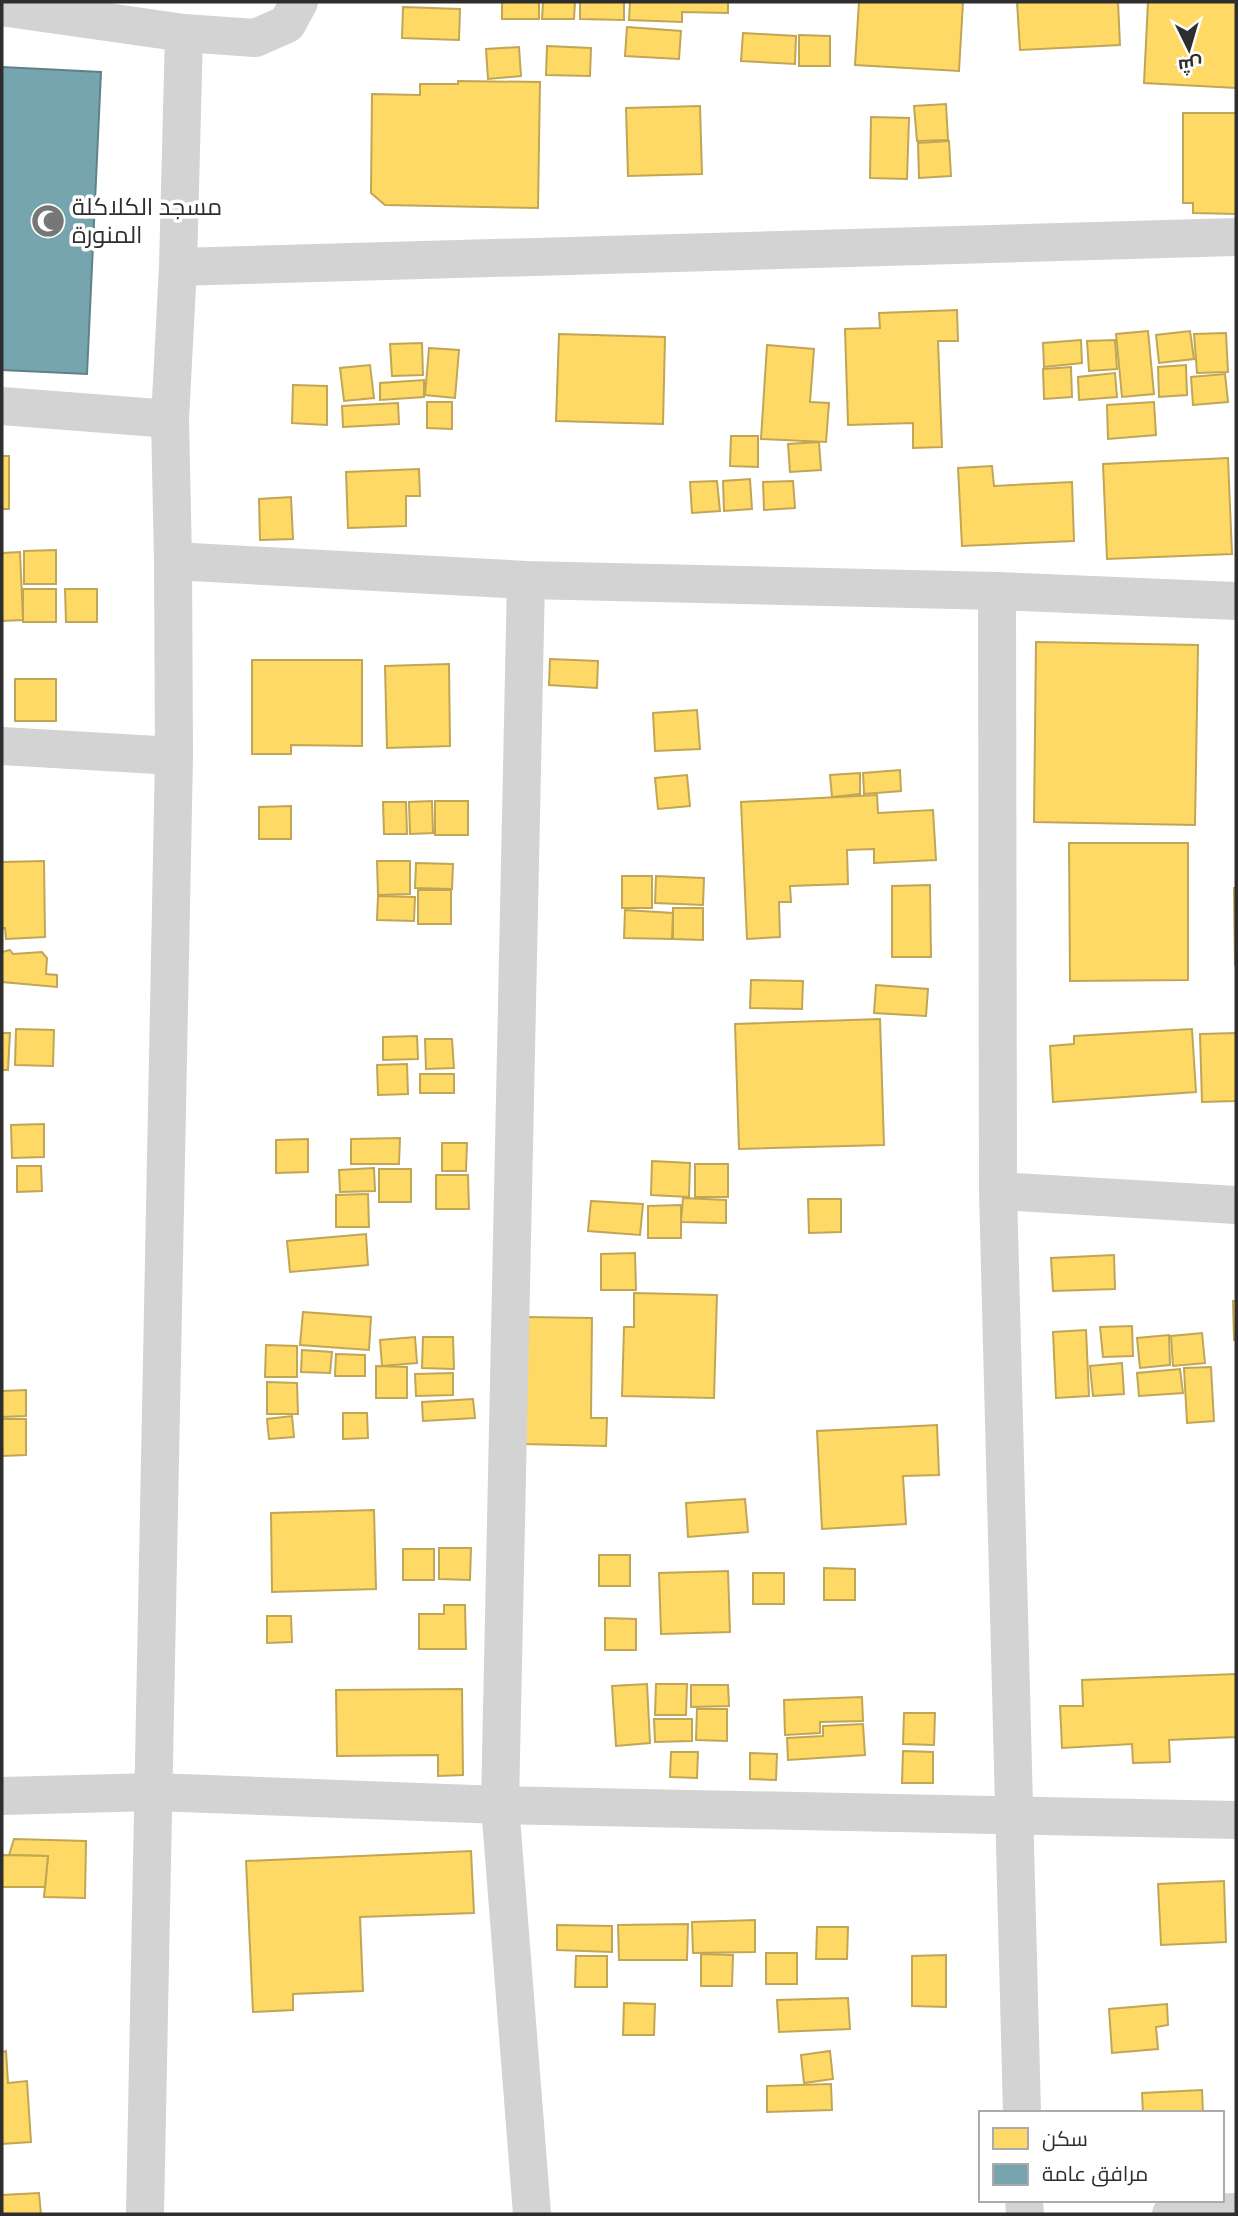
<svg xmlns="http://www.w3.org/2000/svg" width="1238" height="2216" font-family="'IBM Plex Sans',Cairo,sans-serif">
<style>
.homes{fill:#ffd966;stroke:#c0a655;stroke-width:2}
.public{fill:#76a5af;stroke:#608188;stroke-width:2}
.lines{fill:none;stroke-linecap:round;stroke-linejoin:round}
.minor{stroke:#d3d3d3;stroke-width:38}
.labels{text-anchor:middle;stroke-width:7;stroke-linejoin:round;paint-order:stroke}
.poi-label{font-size:24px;fill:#2e2e2e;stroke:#fff;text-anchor:start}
</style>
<rect width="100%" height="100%" fill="#fff"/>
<g class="homes">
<rect x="502" y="2" width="37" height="17"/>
<path d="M 543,2 L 575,2 L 574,19 L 542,19 Z"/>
<path d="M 580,2 L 624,2 L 624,20 L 580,19 Z"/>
<path d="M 630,2 L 728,2 L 728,13 L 682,12 L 682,22 L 629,20 Z"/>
<path d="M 859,2 L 963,2 L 959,71 L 855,65 Z"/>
<path d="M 1017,2 L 1118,2 L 1120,45 L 1020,50 Z"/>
<path d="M 1148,2 L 1236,2 L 1236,88 L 1144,83 Z"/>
<path d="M 403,7 L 460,9 L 459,40 L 402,38 Z"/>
<path d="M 627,27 L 681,31 L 679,59 L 625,56 Z"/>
<path d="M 743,33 L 796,36 L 795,64 L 741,61 Z"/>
<path d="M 799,35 L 830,36 L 830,66 L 799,66 Z"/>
<path d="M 547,46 L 591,48 L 590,76 L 546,75 Z"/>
<path d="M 519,47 L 521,76 L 488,79 L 486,49 Z"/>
<path d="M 458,81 L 540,82 L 538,208 L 385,205 L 371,193 L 372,94 L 420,95 L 420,84 L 458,84 Z"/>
<path d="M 946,104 L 948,140 L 917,141 L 914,106 Z"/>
<path d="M 700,106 L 702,174 L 628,176 L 626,108 Z"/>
<path d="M 1183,113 L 1236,113 L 1236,214 L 1193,213 L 1193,203 L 1183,203 Z"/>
<path d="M 871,117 L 909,118 L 907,179 L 870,178 Z"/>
<path d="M 949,141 L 951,176 L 919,178 L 918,143 Z"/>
<path d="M 957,310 L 958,341 L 938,341 L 942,447 L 913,448 L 913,423 L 848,425 L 845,329 L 880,328 L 879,313 Z"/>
<path d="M 1148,331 L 1154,394 L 1122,397 L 1116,334 Z"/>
<path d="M 1190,331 L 1194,359 L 1159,363 L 1156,335 Z"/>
<path d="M 1226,333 L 1228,372 L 1197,373 L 1194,334 Z"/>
<path d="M 559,334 L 665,337 L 663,424 L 556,421 Z"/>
<path d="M 1081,340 L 1082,363 L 1044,367 L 1043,343 Z"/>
<path d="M 1115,340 L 1117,369 L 1089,371 L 1087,341 Z"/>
<path d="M 422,343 L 423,375 L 392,376 L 390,344 Z"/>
<path d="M 767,345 L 814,349 L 810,402 L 829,403 L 826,442 L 761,439 Z"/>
<path d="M 429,348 L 459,350 L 455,398 L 425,395 Z"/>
<path d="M 370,365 L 374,398 L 344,401 L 340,368 Z"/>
<path d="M 1186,365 L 1187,395 L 1159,397 L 1158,367 Z"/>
<path d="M 1071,367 L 1072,397 L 1044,399 L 1043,369 Z"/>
<path d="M 1115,373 L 1117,397 L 1079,400 L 1078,377 Z"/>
<path d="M 1225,374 L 1228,402 L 1193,405 L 1191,377 Z"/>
<path d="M 424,380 L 424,397 L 380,400 L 380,383 Z"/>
<path d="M 293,385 L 327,386 L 327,425 L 292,423 Z"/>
<path d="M 427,402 L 452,402 L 452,429 L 427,428 Z"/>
<path d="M 1154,402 L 1156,435 L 1108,439 L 1107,405 Z"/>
<path d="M 398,403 L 399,424 L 343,427 L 342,406 Z"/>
<path d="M 731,436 L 758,436 L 758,467 L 730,466 Z"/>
<path d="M 819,442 L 821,470 L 790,472 L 788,444 Z"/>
<rect x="2" y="456" width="7" height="53"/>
<path d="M 1228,458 L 1232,554 L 1107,559 L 1103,464 Z"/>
<path d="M 992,466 L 994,486 L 1072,482 L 1074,541 L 962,546 L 958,468 Z"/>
<path d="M 419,469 L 420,496 L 406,496 L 406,526 L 348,528 L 346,472 Z"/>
<path d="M 750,479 L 752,509 L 724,511 L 723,481 Z"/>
<path d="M 717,481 L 720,511 L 692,513 L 690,482 Z"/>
<path d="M 793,481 L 795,508 L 764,510 L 763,482 Z"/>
<path d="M 291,497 L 293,539 L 260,540 L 259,499 Z"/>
<path d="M 56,550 L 56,584 L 24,584 L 24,551 Z"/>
<path d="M 20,552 L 23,620 L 2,621 L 2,553 Z"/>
<rect x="23" y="589" width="33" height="33"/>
<path d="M 65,589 L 97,589 L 97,622 L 66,622 Z"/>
<path d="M 1036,642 L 1198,645 L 1195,825 L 1034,822 Z"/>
<path d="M 550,659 L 598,661 L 597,688 L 549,685 Z"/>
<path d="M 252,660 L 362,660 L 362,746 L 291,745 L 291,754 L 252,754 Z"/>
<path d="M 449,664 L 450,746 L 387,748 L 385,666 Z"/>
<rect x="15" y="679" width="41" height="42"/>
<path d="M 697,710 L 700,749 L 655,751 L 653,713 Z"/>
<path d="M 900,770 L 901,791 L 864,794 L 863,773 Z"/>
<path d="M 860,773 L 860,794 L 832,797 L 830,775 Z"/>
<path d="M 687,775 L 690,806 L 658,809 L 655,778 Z"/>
<path d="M 877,795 L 878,813 L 933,810 L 936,860 L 874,863 L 874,849 L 847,850 L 848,884 L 790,886 L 791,902 L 779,902 L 780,937 L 747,939 L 741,802 Z"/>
<path d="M 432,801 L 433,833 L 410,834 L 409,802 Z"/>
<rect x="435" y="801" width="33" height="34"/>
<path d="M 383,802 L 406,802 L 407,834 L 384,834 Z"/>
<path d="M 291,806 L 291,839 L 259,839 L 259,807 Z"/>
<path d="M 1069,843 L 1188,843 L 1188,980 L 1070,981 Z"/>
<path d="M 44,861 L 45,937 L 6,939 L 5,928 L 2,928 L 2,862 Z"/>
<path d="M 377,861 L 410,861 L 410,894 L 378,895 Z"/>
<path d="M 416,863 L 453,864 L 452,889 L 415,888 Z"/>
<rect x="622" y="876" width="30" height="32"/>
<path d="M 656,876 L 704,878 L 703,905 L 655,903 Z"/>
<path d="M 930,885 L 931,957 L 892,957 L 892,886 Z"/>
<path d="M 1234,888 L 1236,888 L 1236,965 L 1235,965 Z"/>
<rect x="418" y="890" width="33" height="34"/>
<path d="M 378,896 L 415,897 L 414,921 L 377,920 Z"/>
<path d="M 673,908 L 703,908 L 703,940 L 673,939 Z"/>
<path d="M 625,910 L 673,913 L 672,939 L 624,938 Z"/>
<path d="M 10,950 L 13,954 L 42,952 L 47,958 L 46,974 L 57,975 L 57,987 L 2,982 L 2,952 Z"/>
<path d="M 751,980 L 803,981 L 802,1009 L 750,1008 Z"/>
<path d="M 876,985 L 928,989 L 926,1016 L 874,1013 Z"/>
<path d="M 880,1019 L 884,1145 L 739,1149 L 735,1024 Z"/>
<path d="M 16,1029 L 54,1030 L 53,1066 L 15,1065 Z"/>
<path d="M 1192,1029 L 1196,1092 L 1053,1102 L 1050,1046 L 1074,1044 L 1074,1036 Z"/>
<path d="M 2,1033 L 10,1033 L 8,1070 L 2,1070 Z"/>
<path d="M 1236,1033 L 1236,1101 L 1202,1102 L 1200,1034 Z"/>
<path d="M 417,1036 L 418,1059 L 383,1060 L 383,1037 Z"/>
<path d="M 425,1039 L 452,1039 L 454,1068 L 426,1069 Z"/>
<path d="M 407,1064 L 408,1094 L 378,1095 L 377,1065 Z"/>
<rect x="420" y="1074" width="34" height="19"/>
<path d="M 44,1124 L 44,1157 L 12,1158 L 11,1125 Z"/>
<path d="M 400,1138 L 399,1164 L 351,1164 L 351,1139 Z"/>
<path d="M 308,1139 L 308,1172 L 276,1173 L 276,1140 Z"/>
<path d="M 442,1143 L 467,1143 L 466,1171 L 442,1171 Z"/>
<path d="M 652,1161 L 690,1163 L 689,1197 L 651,1195 Z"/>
<rect x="695" y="1164" width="33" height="33"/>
<path d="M 17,1166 L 41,1166 L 42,1191 L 17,1192 Z"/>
<path d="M 374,1168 L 375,1191 L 340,1192 L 339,1170 Z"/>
<rect x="379" y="1169" width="32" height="33"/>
<path d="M 436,1175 L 468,1175 L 469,1209 L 436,1209 Z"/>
<path d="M 368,1194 L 369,1227 L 336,1227 L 336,1195 Z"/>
<path d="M 683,1198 L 726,1200 L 726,1223 L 681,1222 Z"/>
<path d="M 808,1199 L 841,1199 L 841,1232 L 809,1233 Z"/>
<path d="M 591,1201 L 643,1204 L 640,1235 L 588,1231 Z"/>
<path d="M 681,1205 L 681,1238 L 648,1238 L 648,1206 Z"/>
<path d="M 366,1234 L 368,1265 L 290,1272 L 287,1241 Z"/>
<path d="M 635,1253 L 636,1290 L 601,1290 L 601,1254 Z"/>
<path d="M 1114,1255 L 1115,1289 L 1053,1291 L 1051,1258 Z"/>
<path d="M 634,1293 L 717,1295 L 714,1398 L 622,1396 L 624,1327 L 634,1327 Z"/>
<path d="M 1233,1301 L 1236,1301 L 1236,1340 L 1234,1340 Z"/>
<path d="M 303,1312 L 371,1317 L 369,1350 L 300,1345 Z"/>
<path d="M 526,1317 L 592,1318 L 591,1418 L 607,1418 L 606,1446 L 524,1444 Z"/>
<path d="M 1132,1326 L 1133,1356 L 1103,1357 L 1100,1327 Z"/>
<path d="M 1086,1330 L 1089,1396 L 1056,1398 L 1053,1332 Z"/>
<path d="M 1202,1333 L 1205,1363 L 1173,1366 L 1171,1336 Z"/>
<path d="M 1169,1335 L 1170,1365 L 1140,1368 L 1137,1338 Z"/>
<path d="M 415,1337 L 417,1363 L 382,1366 L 380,1340 Z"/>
<path d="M 423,1337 L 453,1337 L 454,1369 L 422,1368 Z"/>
<path d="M 266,1345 L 297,1346 L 297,1377 L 265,1377 Z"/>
<path d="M 302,1350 L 332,1352 L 330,1373 L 301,1372 Z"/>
<path d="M 336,1354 L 365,1355 L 365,1376 L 335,1376 Z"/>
<path d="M 1122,1363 L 1124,1394 L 1093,1396 L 1090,1366 Z"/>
<path d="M 376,1366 L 407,1367 L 407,1398 L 376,1398 Z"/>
<path d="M 1211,1367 L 1214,1421 L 1187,1423 L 1184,1368 Z"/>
<path d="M 1180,1369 L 1183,1393 L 1139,1396 L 1137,1373 Z"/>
<path d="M 453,1373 L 453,1395 L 416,1396 L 415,1374 Z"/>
<path d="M 267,1382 L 297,1383 L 298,1414 L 267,1414 Z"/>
<path d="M 26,1390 L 26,1416 L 2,1417 L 2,1391 Z"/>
<path d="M 473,1399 L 475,1418 L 423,1421 L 422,1402 Z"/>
<path d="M 343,1413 L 367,1413 L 368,1438 L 343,1439 Z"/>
<path d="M 292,1416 L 294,1437 L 269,1439 L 267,1419 Z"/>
<path d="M 2,1419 L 26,1419 L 26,1455 L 2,1456 Z"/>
<path d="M 937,1425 L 939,1475 L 903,1476 L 906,1524 L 822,1529 L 817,1431 Z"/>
<path d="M 745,1499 L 748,1532 L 688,1537 L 686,1503 Z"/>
<path d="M 374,1510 L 376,1589 L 272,1592 L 271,1513 Z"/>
<path d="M 439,1548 L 471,1548 L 470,1580 L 439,1579 Z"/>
<rect x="403" y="1549" width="31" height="31"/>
<rect x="599" y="1555" width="31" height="31"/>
<path d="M 824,1568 L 855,1569 L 855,1600 L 824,1600 Z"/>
<path d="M 728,1571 L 730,1632 L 661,1634 L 659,1573 Z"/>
<rect x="753" y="1573" width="31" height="31"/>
<path d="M 444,1605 L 465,1605 L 466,1649 L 419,1649 L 419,1614 L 444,1614 Z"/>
<path d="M 267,1616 L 291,1616 L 292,1642 L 267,1643 Z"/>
<path d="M 605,1618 L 636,1619 L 636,1650 L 605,1650 Z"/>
<path d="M 1236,1674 L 1236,1737 L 1169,1740 L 1170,1762 L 1133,1763 L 1132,1744 L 1062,1748 L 1060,1706 L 1083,1706 L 1082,1680 Z"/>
<path d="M 647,1684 L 650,1743 L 616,1746 L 612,1686 Z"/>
<path d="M 656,1684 L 687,1684 L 686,1715 L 655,1715 Z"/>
<path d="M 691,1685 L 728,1685 L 729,1706 L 691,1707 Z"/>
<path d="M 462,1689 L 463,1775 L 438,1776 L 438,1755 L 337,1756 L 336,1690 Z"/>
<path d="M 862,1697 L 863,1721 L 820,1722 L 820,1733 L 785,1735 L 784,1700 Z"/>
<path d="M 697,1709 L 727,1709 L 727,1741 L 696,1740 Z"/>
<path d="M 904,1713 L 935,1713 L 934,1745 L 903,1744 Z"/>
<path d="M 654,1719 L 692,1719 L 692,1741 L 655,1742 Z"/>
<path d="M 863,1724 L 865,1755 L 788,1760 L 787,1738 L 823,1736 L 823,1726 Z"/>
<path d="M 903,1751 L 933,1752 L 933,1783 L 902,1783 Z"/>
<path d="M 671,1752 L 698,1752 L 697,1778 L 670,1777 Z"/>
<path d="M 750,1753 L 777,1754 L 776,1780 L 750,1779 Z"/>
<path d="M 14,1839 L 86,1841 L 85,1898 L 44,1897 L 48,1856 L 9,1855 Z"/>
<path d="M 471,1851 L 474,1913 L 360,1917 L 363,1991 L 293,1994 L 293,2010 L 253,2012 L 246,1861 Z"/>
<path d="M 2,1855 L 48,1856 L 45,1887 L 2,1887 Z"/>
<path d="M 1224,1881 L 1226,1942 L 1161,1945 L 1158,1884 Z"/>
<path d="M 755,1920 L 755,1952 L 693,1953 L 692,1922 Z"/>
<path d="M 688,1924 L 687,1960 L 619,1960 L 618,1925 Z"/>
<path d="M 557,1925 L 612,1926 L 612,1952 L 557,1950 Z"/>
<path d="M 817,1927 L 848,1927 L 847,1959 L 816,1959 Z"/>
<rect x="766" y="1953" width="31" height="31"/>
<path d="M 701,1954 L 733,1955 L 732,1986 L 701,1986 Z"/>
<path d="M 946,1955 L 946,2007 L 912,2006 L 912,1956 Z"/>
<path d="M 576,1956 L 607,1956 L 607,1987 L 575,1987 Z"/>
<path d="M 848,1998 L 850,2029 L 779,2032 L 777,2000 Z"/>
<path d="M 624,2003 L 655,2004 L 654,2035 L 623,2035 Z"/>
<path d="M 1167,2004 L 1168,2025 L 1156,2027 L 1158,2049 L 1112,2053 L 1109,2009 Z"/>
<path d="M 6,2051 L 8,2083 L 27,2081 L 31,2142 L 2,2144 L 2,2052 Z"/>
<path d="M 830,2051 L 833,2079 L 804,2083 L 801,2055 Z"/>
<path d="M 831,2084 L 832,2110 L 767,2112 L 767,2086 Z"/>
<path d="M 1202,2090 L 1203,2113 L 1143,2113 L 1142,2093 Z"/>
<path d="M 39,2193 L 41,2214 L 2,2214 L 2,2195 Z"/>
</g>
<path class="public" d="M 2,67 L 101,72 L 87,374 L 2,370 Z"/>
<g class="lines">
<g class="minor">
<path d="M 2,7 L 184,33 L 255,38 L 287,24 L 299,2"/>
<path d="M 178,267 L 1236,237"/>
<path d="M 2,406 L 170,419"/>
<path d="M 173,561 L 526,580 L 997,591 L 1236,601"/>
<path d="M 526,580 L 500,1805 L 532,2214"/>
<path d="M 997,591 L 998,1191 L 1022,2113"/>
<path d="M 2,746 L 174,756"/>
<path d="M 998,1191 L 1236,1205"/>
<path d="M 2,1796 L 154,1792 L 500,1805 L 1236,1820"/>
<path d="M 1024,2200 L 1025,2214"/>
<path d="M 145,2214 L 174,756 L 173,561 L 170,419 L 178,267 L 184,33"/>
<path d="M 1171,2214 L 1236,2212"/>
</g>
</g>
<defs>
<g id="mosque-disc" transform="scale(1.75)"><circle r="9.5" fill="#777" stroke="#fff"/><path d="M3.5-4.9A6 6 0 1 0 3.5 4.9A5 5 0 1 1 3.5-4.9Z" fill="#fff"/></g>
</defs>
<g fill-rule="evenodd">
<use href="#mosque-disc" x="48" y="221"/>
</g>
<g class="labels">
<g class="poi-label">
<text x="72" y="215">مسجد الكلاكلة<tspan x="72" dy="28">المنورة</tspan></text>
</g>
</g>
<rect width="1238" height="2216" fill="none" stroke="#2e2e2e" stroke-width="7"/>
<rect x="979" y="2111" width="245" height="91" fill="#ffffff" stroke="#ababab" stroke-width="2"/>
<rect x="993" y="2128" width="35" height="21" fill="#ffd966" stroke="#ababab" stroke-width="2"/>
<text x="1042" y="2146" font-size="21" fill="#2e2e2e">سكن</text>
<rect x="993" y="2164" width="35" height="21" fill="#76a5af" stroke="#ababab" stroke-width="2"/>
<text x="1042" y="2181" font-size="21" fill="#2e2e2e">مرافق عامة</text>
<g transform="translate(1189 49) rotate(175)" stroke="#ffffff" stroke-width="5" paint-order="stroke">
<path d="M0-5L12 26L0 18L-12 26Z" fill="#2e2e2e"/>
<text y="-10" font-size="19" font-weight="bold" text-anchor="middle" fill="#2e2e2e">ش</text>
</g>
</svg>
